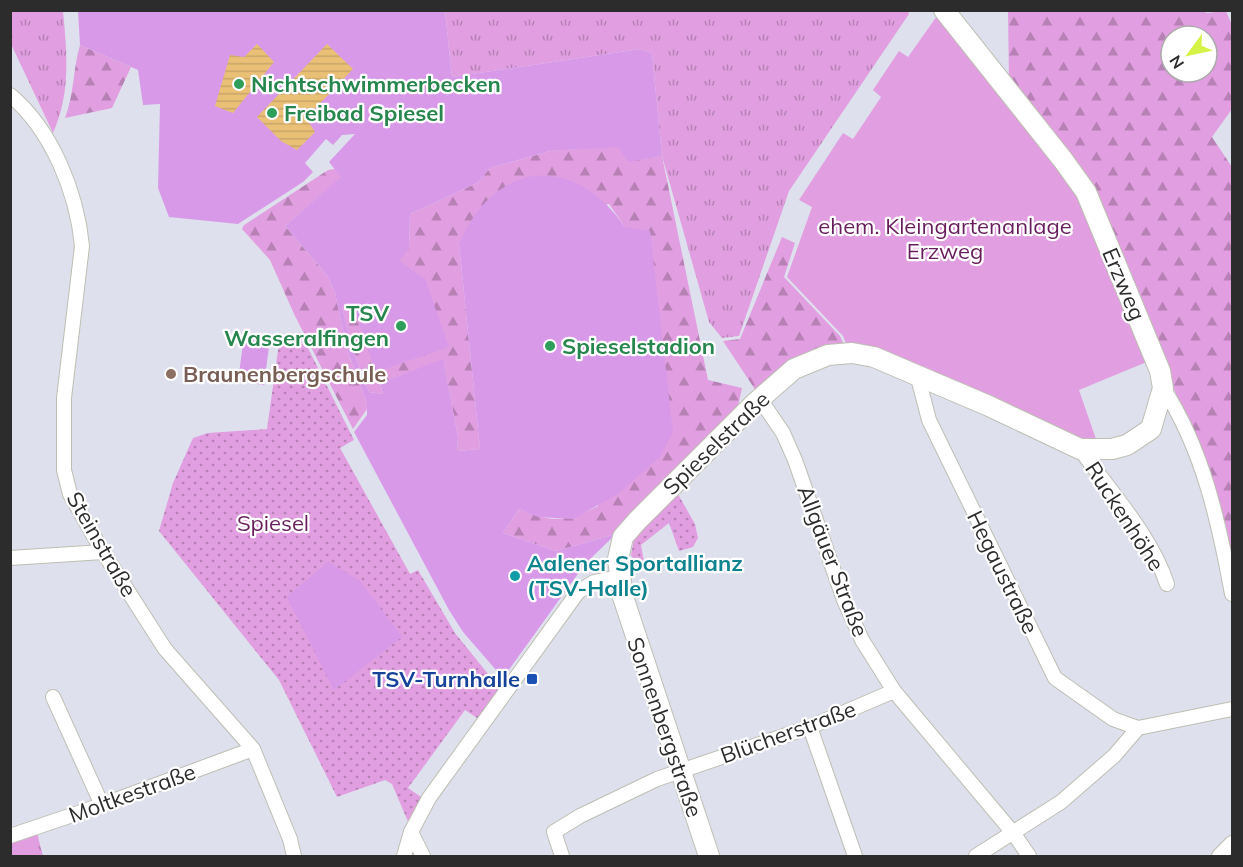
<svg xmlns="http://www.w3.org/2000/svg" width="1243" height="867" font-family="Mulish,sans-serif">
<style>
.grass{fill:url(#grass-tufts)}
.forest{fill:url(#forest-firs);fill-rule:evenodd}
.park{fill:url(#park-dots)}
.garden{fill:#e19ee0}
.pitch{fill:#d89ae8}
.water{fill:url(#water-rules)}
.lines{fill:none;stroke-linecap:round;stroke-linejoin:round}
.street-casing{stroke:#bdbfb2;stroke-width:16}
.secondary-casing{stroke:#bdbfb2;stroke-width:22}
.street{stroke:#fff;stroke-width:14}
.secondary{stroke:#fff;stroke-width:20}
.leisure-dot{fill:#2e9e5b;stroke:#fff;stroke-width:2}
.education-dot{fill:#8d6e63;stroke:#fff;stroke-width:2}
.culture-dot{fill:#0f9aa8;stroke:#fff;stroke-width:2}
.transit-dot{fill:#1a4fb4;stroke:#fff;stroke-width:2}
.labels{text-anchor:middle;stroke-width:4.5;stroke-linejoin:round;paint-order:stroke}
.leisure-label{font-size:22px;font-weight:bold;fill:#27864d;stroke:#fff;text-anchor:start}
.park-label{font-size:22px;fill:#681e5c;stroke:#fff}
.street-label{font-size:22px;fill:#2c2c2c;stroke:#fff}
.education-label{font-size:22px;font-weight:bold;fill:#785e54;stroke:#fff;text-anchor:start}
.culture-label{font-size:22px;font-weight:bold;fill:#0d838f;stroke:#fff;text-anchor:start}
.transit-label{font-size:22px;font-weight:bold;fill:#164399;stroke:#fff;text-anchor:end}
</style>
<defs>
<pattern id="grass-tufts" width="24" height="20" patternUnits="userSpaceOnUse" patternTransform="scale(1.5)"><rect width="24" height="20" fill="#e19ee0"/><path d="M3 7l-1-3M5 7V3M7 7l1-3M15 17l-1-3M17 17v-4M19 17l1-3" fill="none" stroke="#b781b6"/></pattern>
<pattern id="forest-firs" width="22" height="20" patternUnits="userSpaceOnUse" patternTransform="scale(1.5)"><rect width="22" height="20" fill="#e19ee0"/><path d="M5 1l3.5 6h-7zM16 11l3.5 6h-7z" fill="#b781b6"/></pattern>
<pattern id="park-dots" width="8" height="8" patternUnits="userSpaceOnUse" patternTransform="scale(1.5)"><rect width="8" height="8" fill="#e19ee0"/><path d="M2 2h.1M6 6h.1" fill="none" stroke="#b781b6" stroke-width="1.8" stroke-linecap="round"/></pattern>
<pattern id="water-rules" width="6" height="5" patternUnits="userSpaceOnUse" patternTransform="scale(1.5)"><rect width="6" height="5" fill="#eac077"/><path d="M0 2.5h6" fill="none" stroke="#c9a567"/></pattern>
</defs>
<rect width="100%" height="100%" fill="#dfe0ed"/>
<g class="grass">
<path d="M 11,10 L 63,11 C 67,53 71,93 53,133 L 11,44 Z"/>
<path d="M 908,10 L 909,14 L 789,191 L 739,336 L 722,338 L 709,322 L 662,156 L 652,53 L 640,49 L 452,77 L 445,11 Z"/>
<path d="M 37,833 L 43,856 L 11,856 L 10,841 Z"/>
</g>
<g class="forest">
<path d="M 1205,10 L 1206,13 L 1226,11 L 1232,25 L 1232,109 L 1212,137 L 1232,167 L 1232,568 L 1198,445 L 1166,370 L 1009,82 L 1008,11 ZM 1171,36 L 1207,36 L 1207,72 L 1171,72 Z"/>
<path d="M 80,45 L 131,67 L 112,108 L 65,118 C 74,95 73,69 80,45 Z"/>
<path d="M 618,146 L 629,161 L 662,156 L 708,380 L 742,388 L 737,411 L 616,534 L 556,551 L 503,533 L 519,509 C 552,523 566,522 598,506 L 625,227 L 609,204 L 459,244 L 480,449 L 457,451 L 458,437 L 443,360 L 380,383 L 383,394 L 369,392 L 356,358 L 342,307 L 353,304 L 409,248 L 410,214 L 477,183 L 490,168 L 550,151 Z"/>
<path d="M 335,169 L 342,177 L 285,226 L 327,275 L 335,293 L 347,349 L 367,404 L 367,409 L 353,429 L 295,316 L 270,260 L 242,229 L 244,225 L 328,170 Z"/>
<path d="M 782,237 L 795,243 L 784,277 L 840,336 L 845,347 L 758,394 L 723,341 L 740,339 Z"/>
</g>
<g class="park">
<path d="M 300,332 L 354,440 L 340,448 L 410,574 L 418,570 L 455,633 L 501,690 L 480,720 L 465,710 L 408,788 L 424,799 L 409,824 L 392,784 L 385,780 L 337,797 L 279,680 L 159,531 L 173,483 L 193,438 L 208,433 L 267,429 L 279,343 Z"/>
<path d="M 675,489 L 695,524 L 698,538 L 693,547 L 679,551 L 669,523 L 641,545 L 644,562 L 635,563 L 631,555 L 635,534 Z"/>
</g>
<path class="garden" d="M 937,16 L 1080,193 L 1149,361 L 1079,390 L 1097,442 L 1051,432 L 848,348 L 843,336 L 787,277 L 812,207 L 799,200 L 843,133 L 853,139 L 881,97 L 873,90 L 899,51 L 908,57 Z"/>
<g class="pitch">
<path d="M 78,11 L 445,11 L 452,77 L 640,49 L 652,53 L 662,156 L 628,162 L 618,147 L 550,151 L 490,168 L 477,183 L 410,214 L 409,249 L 399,261 L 425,279 L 449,347 L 376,372 L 353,305 L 342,307 L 356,358 L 369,392 L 383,394 L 380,383 L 443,359 L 458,437 L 457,451 L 480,449 L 459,244 C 494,161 573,151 625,227 L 650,231 L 673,432 L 660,457 L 618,494 L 573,519 L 538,517 L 519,509 L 503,533 L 556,551 L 616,534 L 585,564 L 503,678 L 463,632 L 449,610 L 354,432 L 367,415 L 367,404 L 347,349 L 335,293 L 327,275 L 285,226 L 341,177 L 329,162 L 355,134 L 342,135 L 333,145 L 326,139 L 305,163 L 313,172 L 303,182 L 238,224 L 169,217 L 158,188 L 160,104 L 143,105 L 138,70 L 80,45 Z"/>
<path d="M 244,336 L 270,339 L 264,385 L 238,381 Z"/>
<path d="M 328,562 L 360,581 L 402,637 L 334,690 L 287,597 Z"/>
</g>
<g class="water">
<path d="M 257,44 L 274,62 L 233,113 L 215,106 L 230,55 L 244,57 Z"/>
<path d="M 327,44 L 353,69 L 306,118 L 315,132 L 297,150 L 281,141 L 257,117 Z"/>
</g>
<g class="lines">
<g class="street-casing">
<g id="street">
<path d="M 10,95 C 52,130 77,193 82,246 L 64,398 L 64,470 L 70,494 L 103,552 L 165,649 L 253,749 L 290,839 L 294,856"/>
<path d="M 917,374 L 929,420 L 1055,678 L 1113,719 L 1138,728"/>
<path d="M 1163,388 C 1203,449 1219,523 1232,594"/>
<path d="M 760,399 L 783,433 L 795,460 L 844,600 L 862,640 L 894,691 L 1014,834 L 1029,856"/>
<path d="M 1080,449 C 1110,491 1151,535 1167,584"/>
<path d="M 10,558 L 103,552"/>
<path d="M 53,697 L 102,805"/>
<path d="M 810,727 L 855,856"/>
<path d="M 411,832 L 423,856"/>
<path d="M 10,836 L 102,805 L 253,749"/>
<path d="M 404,856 L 411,832 L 429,798 L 578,592 L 594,582 L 618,577"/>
<path d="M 562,856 L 554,832 L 580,816 L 657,779 L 810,727 L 894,691"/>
<path d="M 976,856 L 1061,802 L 1114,756 L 1138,728 L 1232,709"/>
<path d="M 1219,856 L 1232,843"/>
</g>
</g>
<g class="secondary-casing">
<path id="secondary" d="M 709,856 L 623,597 L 618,559 L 623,537 L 637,521 L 755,403 L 794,369 L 828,355 L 852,353 L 874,357 L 989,406 L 1080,449 L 1112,449 L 1127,445 L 1151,429 L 1163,388 L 1160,371 L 1086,192 L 1063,160 L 944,10"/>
</g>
<use href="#street" class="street"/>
<use href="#secondary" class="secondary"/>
</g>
<g class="leisure-dot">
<circle cx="239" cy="84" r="6"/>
<circle cx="272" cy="113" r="6"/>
<circle cx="401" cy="326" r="6"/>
<circle cx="550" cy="346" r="6"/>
</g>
<circle class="education-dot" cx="171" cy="374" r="6"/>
<circle class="culture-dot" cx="515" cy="576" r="6"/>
<rect class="transit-dot" x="526" y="673" width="12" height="12" rx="3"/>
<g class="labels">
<g class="leisure-label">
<text x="251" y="92">Nichtschwimmerbecken</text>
<text x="284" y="121">Freibad Spiesel</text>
<text x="389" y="321" text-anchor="end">TSV<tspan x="389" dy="25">Wasseralfingen</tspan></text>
<text x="562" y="354">Spieselstadion</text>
</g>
<g class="park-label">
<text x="945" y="234">ehem. Kleingartenanlage<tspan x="945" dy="25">Erzweg</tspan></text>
<text x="273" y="531">Spiesel</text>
</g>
<g class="street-label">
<text transform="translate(1124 284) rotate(67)" y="8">Erzweg</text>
<text transform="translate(716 443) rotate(-44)" y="8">Spieselstraße</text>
<text transform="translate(1125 516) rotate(57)" y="8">Ruckenhöhe</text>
<text transform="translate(102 544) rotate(60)" y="8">Steinstraße</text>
<text transform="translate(833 561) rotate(69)" y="8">Allgäuer Straße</text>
<text transform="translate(1003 572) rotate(64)" y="8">Hegaustraße</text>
<text transform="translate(665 727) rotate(71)" y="8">Sonnenbergstraße</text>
<text transform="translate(788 732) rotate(-20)" y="8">Blücherstraße</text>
<text transform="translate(132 793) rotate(-20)" y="8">Moltkestraße</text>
</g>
<g class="education-label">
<text x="183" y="382">Braunenbergschule</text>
</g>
<g class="culture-label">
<text x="527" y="571">Aalener Sportallianz<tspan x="527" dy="25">(TSV-Halle)</tspan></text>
</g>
<g class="transit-label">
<text x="520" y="687">TSV-Turnhalle</text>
</g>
</g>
<rect width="1243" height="867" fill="none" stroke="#2c2c2c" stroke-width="24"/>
<g transform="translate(1189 54) rotate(237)"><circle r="28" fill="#ffffff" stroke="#ababab" stroke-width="1.5"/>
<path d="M0-4.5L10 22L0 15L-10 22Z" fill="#d5f346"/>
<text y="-9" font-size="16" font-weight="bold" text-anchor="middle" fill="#2c2c2c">N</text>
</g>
</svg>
